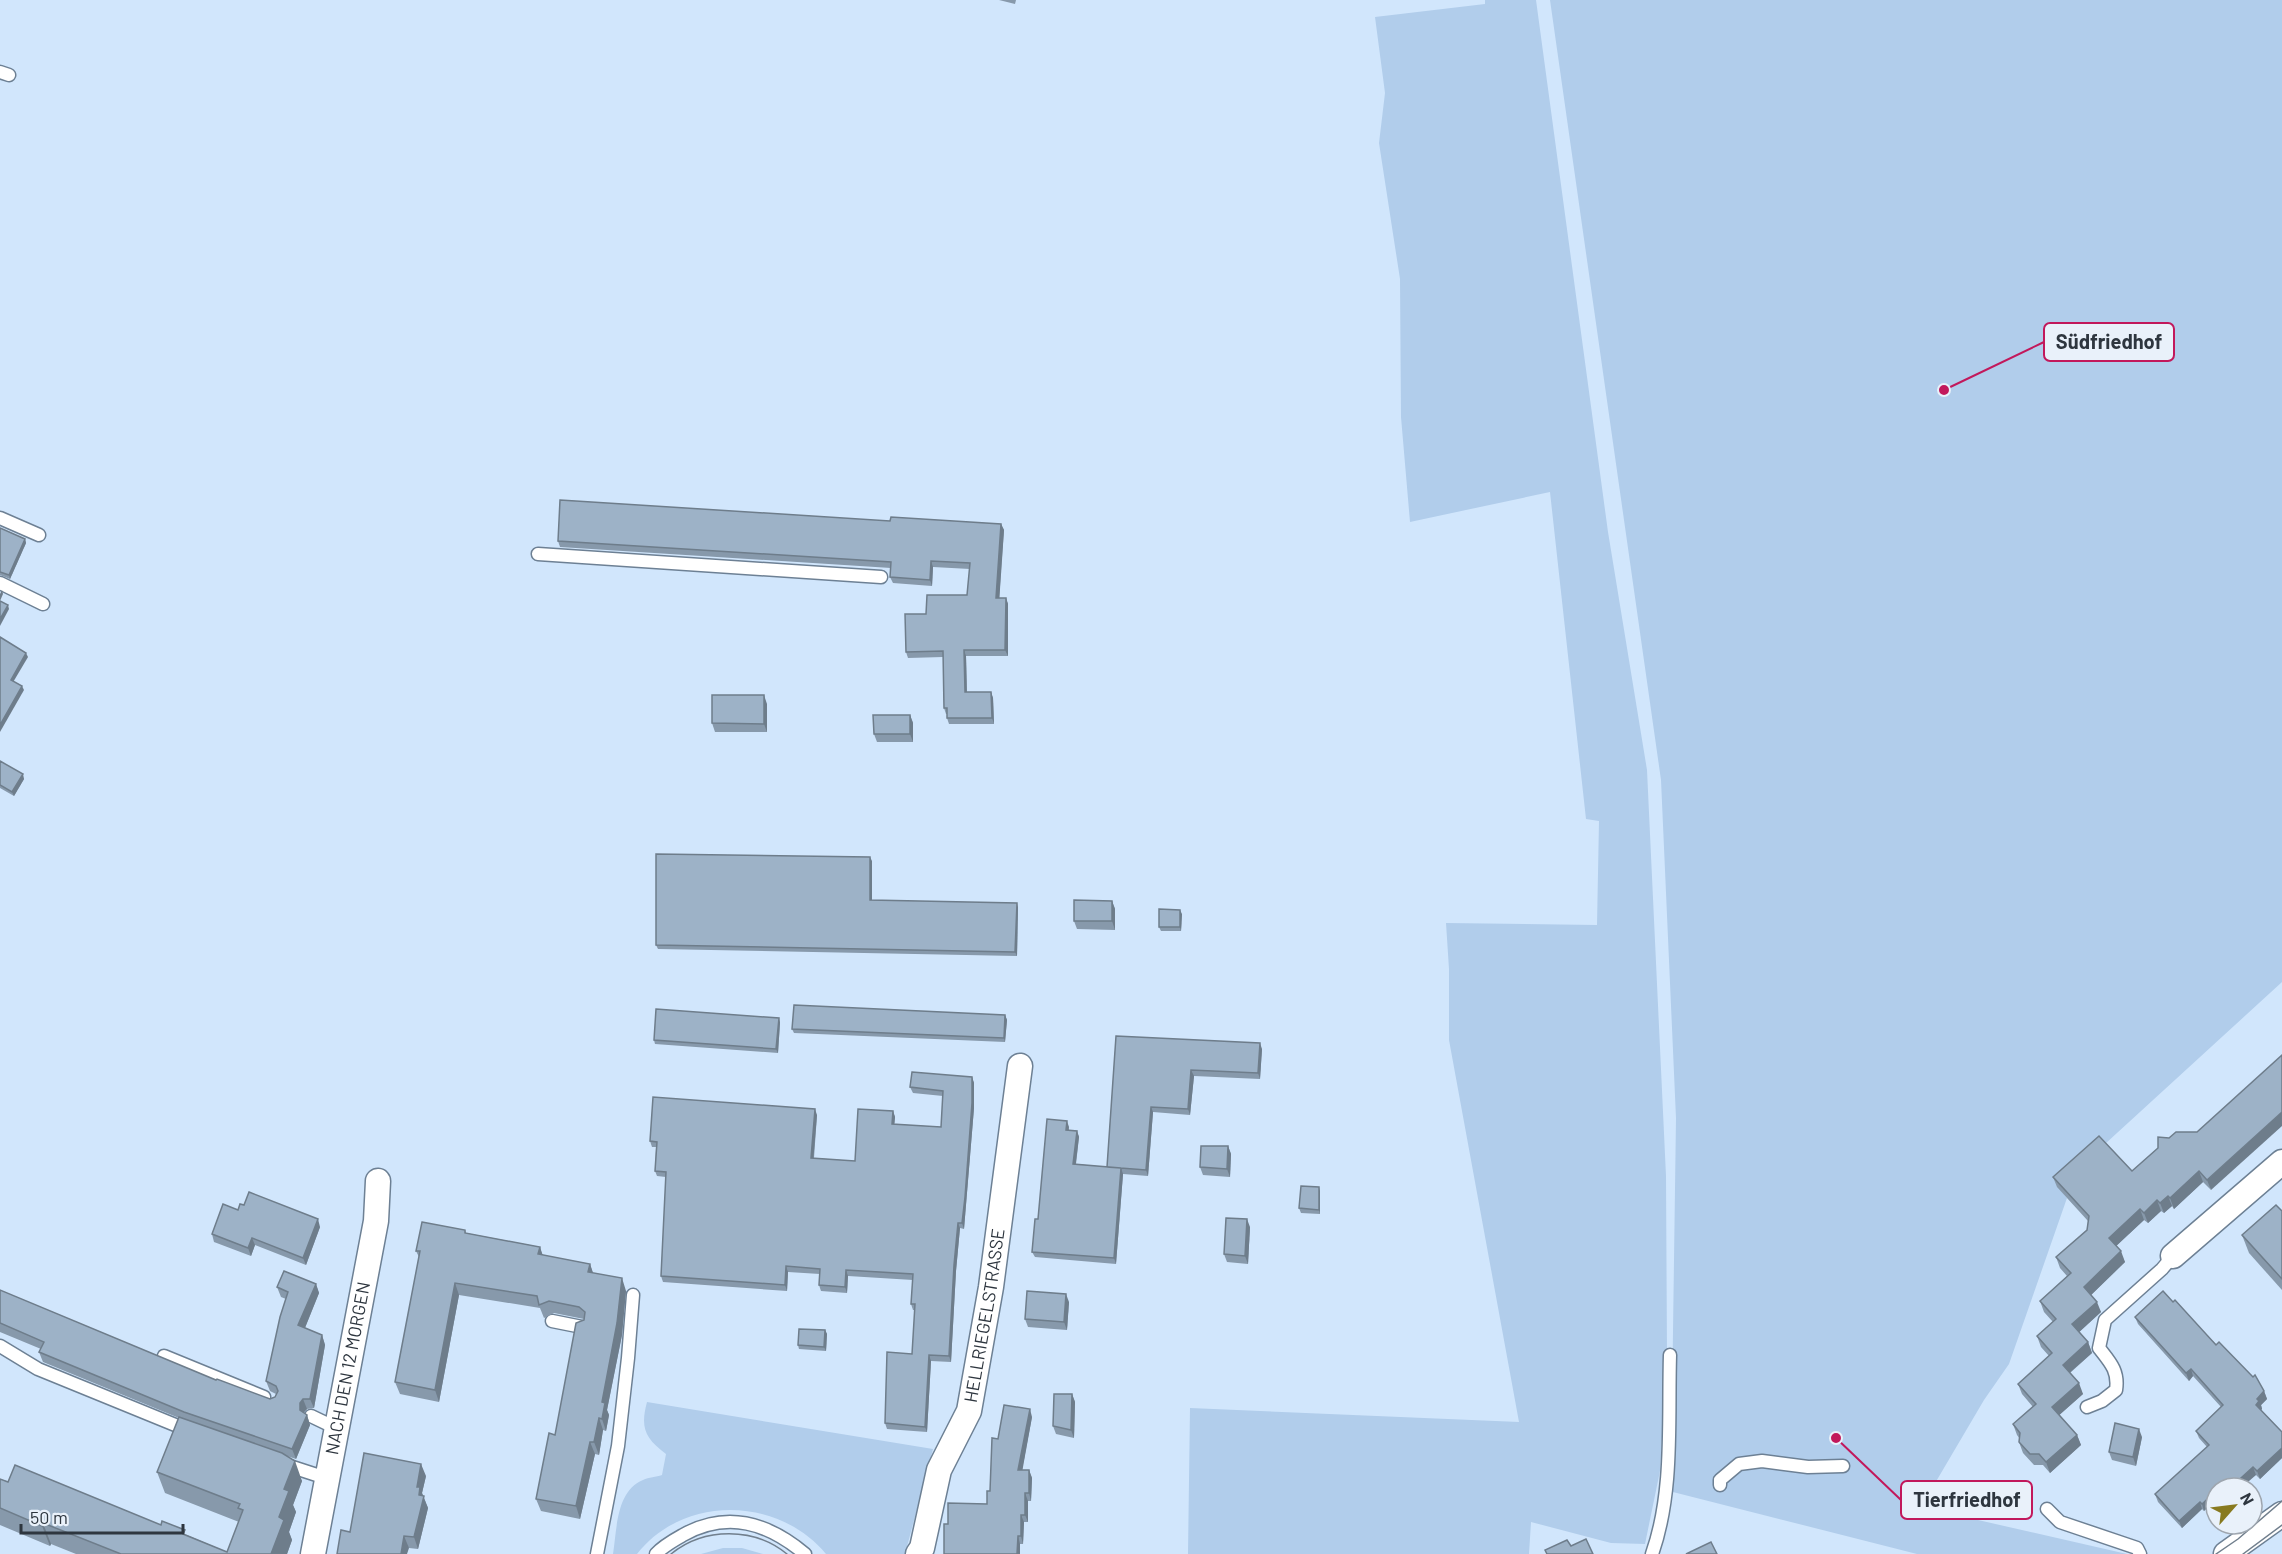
<svg xmlns="http://www.w3.org/2000/svg" width="2282" height="1554" font-family="Barlow,sans-serif">
<style>
.green{fill:#b1cdeb}
.lines{fill:none;stroke-linecap:round;stroke-linejoin:round}
.lane-casing{stroke:#6d8094;stroke-width:15}
.street-casing{stroke:#6d8094;stroke-width:27}
.lane{stroke:#fff;stroke-width:12}
.street{stroke:#fff;stroke-width:24}
.tram{stroke:#717f8d;stroke-width:1.5}
.wall{fill:#8799ab}
.shaded-wall{fill:#6e7d8b}
.building{fill:#9db2c7;stroke:#6e7d8b;stroke-width:1.5}
.labels{text-anchor:middle;stroke-width:5;stroke-linejoin:round;paint-order:stroke}
.street-label{font-size:18px;fill:#2e363f;stroke:#e9f1fa}
.leader{fill:none;stroke:#c2185b;stroke-width:2}
.callout-dot{fill:#c2185b;stroke:#e9f1fa;stroke-width:2}
.callout{fill:#e9f1fa;stroke:#c2185b;stroke-width:2}
.callout-label{font-size:20px;text-anchor:middle;font-weight:bold;fill:#2e363f}
</style>
<rect width="100%" height="100%" fill="#d1e6fc"/>
<g class="green">
<path d="M 1485,0 L 1536,0 L 1608,532 L 1647,770 L 1666,1176 L 1667,1354 L 1660,1471 L 1645,1544 L 1611,1543 L 1531,1522 L 1529,1554 L 1188,1554 L 1190,1408 L 1519,1422 L 1449,1040 L 1449,969 L 1446,923 L 1597,925 L 1599,821 L 1586,819 L 1550,492 L 1410,522 L 1401,417 L 1400,279 L 1379,143 L 1385,93 L 1375,17 L 1485,4 Z"/>
<path d="M 1550,0 L 2282,0 L 2282,982 L 2058,1187 L 2067,1198 L 2009,1364 L 1984,1400 L 1921,1507 L 2127,1554 L 1917,1554 L 1669,1491 L 1671,1474 L 1676,1118 L 1661,780 Z"/>
<path d="M 647,1402 L 933,1449 L 905,1554 L 826,1554 C 779,1497 684,1494 637,1554 L 613,1554 C 617,1529 616,1491 643,1480 C 649,1477 656,1477 662,1475 L 666,1454 C 645,1438 640,1428 647,1402 Z"/>
<path d="M 723,1548 L 742,1548 L 763,1554 L 701,1554 Z"/>
</g>
<g class="lines">
<g class="lane-casing">
<g id="lane">
<path d="M 0,72 L 9,75"/>
<path d="M 0,518 L 39,535"/>
<path d="M 538,554 L 881,577"/>
<path d="M 0,583 L 43,604"/>
<path d="M 552,1321 L 582,1327"/>
<path d="M 0,1346 L 38,1369 L 190,1431"/>
<path d="M 164,1356 L 264,1397"/>
<path d="M 2087,1407 L 2102,1401 L 2116,1390 C 2119,1371 2110,1362 2099,1348 L 2105,1320 L 2162,1269 L 2173,1256"/>
<path d="M 311,1416 L 336,1428"/>
<path d="M 283,1464 L 326,1478"/>
<path d="M 1720,1485 L 1720,1480 L 1739,1464 L 1762,1461 L 1808,1467 L 1843,1466"/>
<path d="M 2047,1509 L 2060,1522 L 2137,1548 L 2140,1554"/>
<path d="M 597,1554 L 618,1446 L 628,1358 L 633,1295"/>
<path d="M 656,1554 C 663,1546 674,1540 683,1535 C 728,1510 768,1523 805,1554"/>
<path d="M 1652,1554 C 1674,1492 1668,1420 1670,1355"/>
</g>
</g>
<g class="street-casing">
<g id="street">
<path d="M 2173,1256 L 2282,1162"/>
<path id="s1" d="M 313,1554 L 376,1221 L 378,1181"/>
<path id="s2" d="M 918,1554 L 922,1548 L 939,1470 L 969,1411 L 991,1287 L 1020,1066"/>
<path d="M 2226,1554 L 2282,1514"/>
</g>
</g>
<use href="#lane" class="lane"/>
<use href="#street" class="street"/>
<g class="tram">
<path d="M 671,1554 C 704,1527 754,1527 787,1554"/>
<path d="M 2216,1554 L 2238,1539 L 2282,1501"/>
<path d="M 2243,1554 L 2282,1525"/>
</g>
</g>
<g class="wall">
<path d="M 999,0 L 1016,0 L 1015,4 Z"/>
<path d="M 890,521 L 1001,524 L 1004,530 L 999,598 L 1006,598 L 1008,604 L 1008,656 L 966,656 L 967,692 L 991,692 L 993,698 L 994,724 L 949,724 L 947,718 L 947,714 L 946,714 L 944,708 L 943,657 L 908,658 L 906,652 L 926,614 L 967,595 L 970,569 L 933,567 L 932,586 L 893,583 L 890,577 L 891,568 L 560,547 L 558,541 Z"/>
<path d="M 0,528 L 25,539 L 26,543 L 10,579 L 0,575 Z"/>
<path d="M 767,704 L 767,732 L 715,732 L 712,723 Z"/>
<path d="M 910,715 L 913,723 L 913,742 L 877,742 L 874,734 Z"/>
<path d="M 0,761 L 24,779 L 14,796 L 0,788 Z"/>
<path d="M 872,861 L 872,900 L 1018,907 L 1017,956 L 658,949 L 656,945 Z"/>
<path d="M 1112,901 L 1115,909 L 1115,930 L 1077,929 L 1074,921 Z"/>
<path d="M 1182,914 L 1181,931 L 1161,931 L 1159,927 Z"/>
<path d="M 1005,1015 L 1007,1020 L 1005,1042 L 794,1033 L 792,1029 Z"/>
<path d="M 780,1022 L 778,1053 L 655,1044 L 654,1040 Z"/>
<path d="M 1116,1036 L 1262,1049 L 1260,1079 L 1194,1076 L 1190,1115 L 1153,1112 L 1148,1176 L 1123,1174 L 1116,1264 L 1035,1257 L 1032,1252 L 1038,1219 L 1069,1127 L 1069,1130 L 1077,1131 L 1079,1137 L 1076,1164 L 1107,1167 Z"/>
<path d="M 972,1077 L 974,1083 L 974,1108 L 964,1229 L 960,1228 L 956,1271 L 951,1362 L 931,1361 L 927,1432 L 887,1429 L 885,1423 L 912,1354 L 915,1310 L 913,1310 L 911,1304 L 913,1280 L 848,1276 L 847,1293 L 821,1291 L 819,1285 L 820,1274 L 788,1272 L 787,1291 L 663,1282 L 661,1276 L 666,1177 L 657,1176 L 655,1171 L 656,1147 L 652,1147 L 650,1141 L 817,1115 L 814,1158 L 855,1161 L 893,1111 L 895,1117 L 894,1124 L 941,1127 L 943,1096 L 913,1093 L 910,1087 Z"/>
<path d="M 2197,1132 L 2211,1190 L 2203,1182 L 2174,1209 L 2172,1206 L 2164,1213 L 2161,1211 L 2148,1223 L 2144,1220 L 2116,1246 L 2125,1262 L 2091,1295 L 2101,1312 L 2079,1332 L 2088,1342 L 2092,1353 L 2070,1373 L 2083,1394 L 2059,1415 L 2077,1435 L 2081,1445 L 2050,1473 L 2043,1465 L 2034,1465 L 2023,1453 L 2019,1442 L 2020,1439 L 2017,1435 L 2013,1424 L 2033,1407 L 2022,1394 L 2018,1384 L 2049,1356 L 2041,1347 L 2037,1336 L 2053,1322 L 2044,1312 L 2040,1301 L 2067,1276 L 2060,1268 L 2056,1257 L 2087,1230 L 2088,1221 L 2057,1187 L 2053,1177 L 2132,1171 L 2169,1138 Z"/>
<path d="M 1228,1146 L 1231,1154 L 1230,1177 L 1203,1175 L 1200,1167 Z"/>
<path d="M 1320,1191 L 1320,1214 L 1301,1213 L 1299,1208 Z"/>
<path d="M 238,1210 L 320,1227 L 306,1265 L 255,1245 L 251,1256 L 214,1242 L 212,1234 Z"/>
<path d="M 2282,1211 L 2282,1290 L 2249,1253 L 2242,1235 Z"/>
<path d="M 1250,1227 L 1248,1264 L 1227,1262 L 1224,1254 Z"/>
<path d="M 465,1230 L 466,1233 L 540,1247 L 542,1255 L 590,1264 L 593,1273 L 626,1291 L 622,1335 L 607,1410 L 609,1415 L 606,1431 L 603,1430 L 599,1455 L 595,1454 L 580,1519 L 541,1511 L 536,1499 L 555,1435 L 584,1319 L 554,1313 L 544,1318 L 540,1308 L 459,1295 L 439,1402 L 400,1394 L 395,1382 L 419,1257 L 416,1251 Z"/>
<path d="M 316,1284 L 319,1293 L 305,1328 L 322,1335 L 325,1345 L 314,1408 L 307,1409 L 304,1413 L 307,1415 L 310,1425 L 296,1459 L 284,1455 L 302,1481 L 293,1505 L 296,1512 L 289,1532 L 292,1540 L 287,1554 L 76,1554 L 51,1544 L 50,1546 L 0,1525 L 0,1479 L 187,1535 L 227,1552 L 239,1522 L 165,1493 L 157,1472 L 179,1418 L 43,1362 L 39,1352 L 41,1349 L 0,1332 L 0,1290 L 216,1380 L 270,1399 L 275,1397 L 276,1394 L 270,1391 L 266,1381 L 286,1299 L 281,1297 L 277,1287 Z"/>
<path d="M 1069,1302 L 1067,1330 L 1028,1327 L 1025,1319 Z"/>
<path d="M 2173,1302 L 2264,1391 L 2267,1399 L 2261,1405 L 2262,1409 L 2261,1410 L 2282,1432 L 2282,1458 L 2260,1479 L 2256,1475 L 2216,1488 L 2204,1511 L 2202,1509 L 2182,1528 L 2158,1502 L 2155,1494 L 2207,1447 L 2199,1438 L 2196,1431 L 2221,1407 L 2193,1376 L 2189,1381 L 2138,1324 L 2135,1317 Z"/>
<path d="M 825,1330 L 827,1334 L 826,1351 L 799,1349 L 798,1345 Z"/>
<path d="M 1072,1394 L 1075,1402 L 1074,1438 L 1056,1434 L 1053,1426 Z"/>
<path d="M 1032,1417 L 1022,1470 L 1029,1470 L 1032,1478 L 1031,1501 L 1028,1501 L 1028,1522 L 1024,1522 L 1023,1544 L 1020,1544 L 948,1524 L 987,1504 L 990,1491 L 998,1439 Z"/>
<path d="M 2142,1437 L 2136,1466 L 2112,1460 L 2109,1452 Z"/>
<path d="M 426,1476 L 422,1493 L 428,1508 L 418,1549 L 409,1548 L 350,1532 Z"/>
</g>
<g class="shaded-wall">
<path d="M 1001,524 L 1004,530 L 999,604 L 996,598 Z"/>
<path d="M 25,539 L 26,543 L 10,579 L 9,575 Z"/>
<path d="M 931,561 L 933,567 L 932,586 L 930,580 Z"/>
<path d="M 2,590 L 3,594 L 0,601 L 0,594 Z"/>
<path d="M 1006,598 L 1008,604 L 1008,656 L 1005,650 Z"/>
<path d="M 8,605 L 9,609 L 0,626 L 0,619 Z"/>
<path d="M 964,650 L 966,656 L 967,698 L 965,692 Z"/>
<path d="M 26,653 L 28,657 L 12,684 L 11,680 Z"/>
<path d="M 22,686 L 24,690 L 0,732 L 0,725 Z"/>
<path d="M 991,692 L 993,698 L 994,724 L 992,718 Z"/>
<path d="M 764,695 L 767,704 L 767,732 L 764,724 Z"/>
<path d="M 910,715 L 913,723 L 913,742 L 910,734 Z"/>
<path d="M 23,774 L 24,779 L 14,796 L 12,792 Z"/>
<path d="M 870,857 L 872,861 L 872,904 L 870,900 Z"/>
<path d="M 1112,901 L 1115,909 L 1115,930 L 1112,921 Z"/>
<path d="M 1017,903 L 1018,907 L 1017,956 L 1015,952 Z"/>
<path d="M 1180,910 L 1182,914 L 1181,931 L 1180,927 Z"/>
<path d="M 1005,1015 L 1007,1020 L 1005,1042 L 1004,1038 Z"/>
<path d="M 779,1018 L 780,1022 L 778,1053 L 776,1049 Z"/>
<path d="M 1260,1043 L 1262,1049 L 1260,1079 L 1258,1073 Z"/>
<path d="M 1191,1070 L 1194,1076 L 1190,1115 L 1188,1109 Z"/>
<path d="M 972,1077 L 974,1083 L 974,1108 L 964,1229 L 962,1223 Z"/>
<path d="M 1151,1107 L 1153,1112 L 1148,1176 L 1146,1170 Z"/>
<path d="M 815,1109 L 817,1115 L 813,1163 L 811,1158 Z"/>
<path d="M 893,1111 L 895,1117 L 894,1130 L 892,1124 Z"/>
<path d="M 2282,1112 L 2282,1126 L 2211,1190 L 2207,1180 Z"/>
<path d="M 1067,1121 L 1069,1127 L 1068,1136 L 1066,1130 Z"/>
<path d="M 1077,1131 L 1079,1137 L 1075,1170 L 1073,1164 Z"/>
<path d="M 1228,1146 L 1231,1154 L 1230,1177 L 1227,1169 Z"/>
<path d="M 1121,1168 L 1123,1174 L 1116,1264 L 1114,1258 Z"/>
<path d="M 2199,1171 L 2203,1182 L 2174,1209 L 2170,1198 Z"/>
<path d="M 1319,1187 L 1320,1191 L 1320,1214 L 1319,1210 Z"/>
<path d="M 2168,1196 L 2172,1206 L 2164,1213 L 2160,1203 Z"/>
<path d="M 2157,1200 L 2161,1211 L 2148,1223 L 2144,1213 Z"/>
<path d="M 2140,1209 L 2144,1220 L 2113,1249 L 2109,1238 Z"/>
<path d="M 318,1219 L 320,1227 L 306,1265 L 303,1258 Z"/>
<path d="M 1247,1219 L 1250,1227 L 1248,1264 L 1245,1256 Z"/>
<path d="M 958,1223 L 960,1228 L 956,1271 L 951,1362 L 949,1356 L 954,1265 Z"/>
<path d="M 252,1238 L 255,1245 L 251,1256 L 248,1248 Z"/>
<path d="M 540,1247 L 544,1259 L 538,1254 Z"/>
<path d="M 2121,1251 L 2125,1262 L 2088,1298 L 2084,1287 Z"/>
<path d="M 590,1264 L 594,1276 L 588,1272 Z"/>
<path d="M 786,1266 L 788,1272 L 787,1291 L 785,1285 Z"/>
<path d="M 846,1270 L 848,1276 L 847,1293 L 845,1287 Z"/>
<path d="M 622,1278 L 626,1291 L 622,1335 L 607,1410 L 609,1415 L 606,1431 L 602,1419 L 602,1402 Z"/>
<path d="M 455,1283 L 459,1295 L 439,1402 L 435,1390 Z"/>
<path d="M 316,1284 L 319,1293 L 302,1335 L 298,1325 Z"/>
<path d="M 1066,1294 L 1069,1302 L 1067,1330 L 1064,1322 Z"/>
<path d="M 2097,1302 L 2101,1312 L 2076,1335 L 2072,1324 Z"/>
<path d="M 825,1330 L 827,1334 L 826,1351 L 824,1347 Z"/>
<path d="M 322,1335 L 325,1345 L 314,1408 L 310,1399 Z"/>
<path d="M 2088,1342 L 2092,1353 L 2067,1375 L 2063,1365 Z"/>
<path d="M 929,1355 L 931,1361 L 927,1432 L 925,1427 Z"/>
<path d="M 2191,1369 L 2193,1376 L 2189,1381 L 2186,1373 Z"/>
<path d="M 2079,1383 L 2083,1394 L 2056,1418 L 2052,1407 Z"/>
<path d="M 2264,1391 L 2267,1399 L 2261,1405 L 2262,1409 L 2259,1412 L 2256,1405 L 2257,1399 Z"/>
<path d="M 1072,1394 L 1075,1402 L 1074,1438 L 1071,1430 Z"/>
<path d="M 303,1399 L 307,1409 L 303,1413 L 300,1410 L 300,1403 Z"/>
<path d="M 1030,1409 L 1032,1417 L 1021,1478 L 1018,1470 Z"/>
<path d="M 307,1415 L 310,1425 L 296,1459 L 292,1449 Z"/>
<path d="M 599,1418 L 603,1430 L 599,1455 L 594,1442 Z"/>
<path d="M 2139,1429 L 2142,1437 L 2136,1466 L 2133,1457 Z"/>
<path d="M 2077,1435 L 2081,1445 L 2050,1473 L 2046,1462 Z"/>
<path d="M 590,1442 L 595,1454 L 580,1519 L 576,1506 Z"/>
<path d="M 2282,1448 L 2282,1458 L 2260,1479 L 2257,1471 Z"/>
<path d="M 295,1461 L 302,1481 L 293,1505 L 296,1512 L 289,1532 L 292,1540 L 287,1554 L 271,1554 L 284,1489 Z"/>
<path d="M 421,1464 L 426,1476 L 422,1493 L 428,1508 L 418,1549 L 414,1537 L 417,1487 Z"/>
<path d="M 2253,1467 L 2256,1475 L 2241,1488 L 2230,1488 Z"/>
<path d="M 1029,1470 L 1032,1478 L 1031,1501 L 1029,1493 Z"/>
<path d="M 2216,1491 L 2216,1501 L 2204,1511 L 2202,1504 Z"/>
<path d="M 1025,1493 L 1028,1501 L 1028,1522 L 1025,1515 Z"/>
<path d="M 2200,1502 L 2202,1509 L 2182,1528 L 2179,1521 Z"/>
<path d="M 1021,1515 L 1024,1522 L 1023,1544 L 1021,1536 Z"/>
<path d="M 43,1523 L 51,1544 L 50,1546 L 42,1526 Z"/>
<path d="M 404,1536 L 409,1548 L 407,1554 L 401,1554 Z"/>
<path d="M 1018,1536 L 1020,1544 L 1020,1554 L 1017,1554 Z"/>
</g>
<g class="building">
<path d="M 560,500 L 890,521 L 891,517 L 1001,524 L 996,598 L 1006,598 L 1005,650 L 964,650 L 965,692 L 991,692 L 992,718 L 947,718 L 947,708 L 944,708 L 943,651 L 906,652 L 905,614 L 926,614 L 927,595 L 967,595 L 970,563 L 931,561 L 930,580 L 890,577 L 891,562 L 558,541 Z"/>
<path d="M 0,528 L 25,539 L 9,575 L 0,572 Z"/>
<path d="M 0,601 L 8,605 L 0,619 Z"/>
<path d="M 0,637 L 26,653 L 11,680 L 22,686 L 0,725 Z"/>
<path d="M 712,695 L 764,695 L 764,724 L 712,723 Z"/>
<path d="M 873,715 L 910,715 L 910,734 L 874,734 Z"/>
<path d="M 0,761 L 23,774 L 12,792 L 0,785 Z"/>
<path d="M 656,854 L 870,857 L 870,900 L 1017,903 L 1015,952 L 656,945 Z"/>
<path d="M 1074,900 L 1112,901 L 1112,921 L 1074,921 Z"/>
<path d="M 1159,909 L 1180,910 L 1180,927 L 1159,927 Z"/>
<path d="M 794,1005 L 1005,1015 L 1004,1038 L 792,1029 Z"/>
<path d="M 656,1009 L 779,1018 L 776,1049 L 654,1040 Z"/>
<path d="M 1116,1036 L 1260,1043 L 1258,1073 L 1191,1070 L 1188,1109 L 1151,1107 L 1146,1170 L 1121,1168 L 1114,1258 L 1032,1252 L 1035,1219 L 1038,1219 L 1047,1119 L 1067,1121 L 1066,1130 L 1077,1131 L 1073,1164 L 1121,1168 L 1107,1167 Z"/>
<path d="M 2282,1055 L 2282,1112 L 2207,1180 L 2199,1171 L 2170,1198 L 2168,1196 L 2160,1203 L 2157,1200 L 2144,1213 L 2140,1209 L 2109,1238 L 2121,1251 L 2084,1287 L 2097,1302 L 2072,1324 L 2088,1342 L 2063,1365 L 2079,1383 L 2052,1407 L 2077,1435 L 2046,1462 L 2039,1454 L 2030,1454 L 2019,1442 L 2020,1433 L 2013,1424 L 2036,1404 L 2018,1384 L 2052,1353 L 2037,1336 L 2056,1319 L 2040,1301 L 2071,1273 L 2056,1257 L 2087,1230 L 2089,1216 L 2053,1177 L 2099,1136 L 2132,1171 L 2158,1148 L 2158,1137 L 2169,1138 L 2176,1132 L 2197,1132 Z"/>
<path d="M 912,1072 L 972,1077 L 972,1103 L 965,1197 L 962,1223 L 958,1223 L 954,1265 L 949,1356 L 929,1355 L 925,1427 L 885,1423 L 887,1352 L 912,1354 L 915,1304 L 911,1304 L 913,1274 L 846,1270 L 845,1287 L 819,1285 L 820,1269 L 786,1266 L 785,1285 L 661,1276 L 666,1172 L 655,1171 L 657,1142 L 650,1141 L 653,1097 L 815,1109 L 811,1158 L 855,1161 L 858,1109 L 893,1111 L 892,1124 L 941,1127 L 943,1091 L 910,1087 Z"/>
<path d="M 1201,1146 L 1228,1146 L 1227,1169 L 1200,1167 Z"/>
<path d="M 1301,1186 L 1319,1187 L 1319,1210 L 1299,1208 Z"/>
<path d="M 249,1192 L 318,1219 L 303,1258 L 252,1238 L 248,1248 L 212,1234 L 223,1204 L 238,1210 L 240,1204 L 244,1205 Z"/>
<path d="M 2276,1205 L 2282,1211 L 2282,1279 L 2242,1235 Z"/>
<path d="M 1226,1218 L 1247,1219 L 1245,1256 L 1224,1254 Z"/>
<path d="M 422,1222 L 465,1230 L 465,1233 L 540,1247 L 538,1254 L 590,1264 L 588,1272 L 622,1278 L 617,1323 L 602,1402 L 605,1403 L 602,1419 L 599,1418 L 594,1442 L 590,1442 L 576,1506 L 536,1499 L 549,1433 L 555,1435 L 576,1323 L 584,1320 L 585,1312 L 579,1307 L 549,1301 L 539,1305 L 537,1296 L 455,1283 L 435,1390 L 395,1382 L 420,1251 L 416,1251 Z"/>
<path d="M 284,1271 L 316,1284 L 298,1325 L 322,1335 L 310,1399 L 303,1399 L 300,1403 L 300,1410 L 307,1415 L 292,1449 L 184,1412 L 39,1352 L 44,1342 L 0,1323 L 0,1290 L 216,1380 L 217,1379 L 270,1399 L 275,1397 L 278,1391 L 276,1386 L 266,1381 L 280,1317 L 288,1292 L 277,1287 Z"/>
<path d="M 1027,1291 L 1066,1294 L 1064,1322 L 1025,1319 Z"/>
<path d="M 2163,1291 L 2173,1302 L 2175,1300 L 2216,1345 L 2219,1342 L 2253,1377 L 2255,1375 L 2264,1391 L 2257,1399 L 2259,1401 L 2256,1405 L 2282,1432 L 2282,1448 L 2257,1471 L 2253,1467 L 2230,1488 L 2216,1488 L 2216,1491 L 2202,1504 L 2200,1502 L 2179,1521 L 2155,1494 L 2209,1445 L 2196,1431 L 2223,1405 L 2191,1369 L 2186,1373 L 2135,1317 Z"/>
<path d="M 799,1329 L 825,1330 L 824,1347 L 798,1345 Z"/>
<path d="M 1054,1394 L 1072,1394 L 1071,1430 L 1053,1426 Z"/>
<path d="M 1004,1405 L 1030,1409 L 1018,1470 L 1029,1470 L 1029,1493 L 1025,1493 L 1025,1515 L 1021,1515 L 1021,1536 L 1018,1536 L 1017,1554 L 944,1554 L 944,1524 L 948,1524 L 948,1503 L 987,1504 L 987,1491 L 990,1491 L 992,1438 L 998,1439 Z"/>
<path d="M 179,1417 L 282,1453 L 295,1461 L 284,1489 L 289,1491 L 279,1517 L 284,1520 L 271,1554 L 121,1554 L 43,1523 L 42,1526 L 0,1508 L 0,1479 L 8,1482 L 15,1465 L 161,1525 L 162,1521 L 185,1530 L 183,1534 L 227,1552 L 243,1510 L 238,1508 L 240,1504 L 157,1472 Z"/>
<path d="M 2115,1423 L 2139,1429 L 2133,1457 L 2109,1452 Z"/>
<path d="M 364,1453 L 421,1464 L 417,1487 L 420,1487 L 419,1495 L 424,1496 L 414,1537 L 404,1536 L 401,1554 L 337,1554 L 341,1530 L 350,1532 Z"/>
<path d="M 1586,1539 L 1593,1554 L 1547,1554 L 1545,1550 L 1567,1540 L 1571,1546 Z"/>
<path d="M 1711,1542 L 1717,1554 L 1686,1554 Z"/>
</g>
<g class="labels">
<g class="street-label">
<text dy="6" stroke="none"><textPath href="#s2" startOffset="250">HELLRIEGELSTRASSE</textPath></text>
<text dy="6" stroke="none"><textPath href="#s1" startOffset="189">NACH DEN 12 MORGEN</textPath></text>
</g>
</g>
<path class="leader" d="M1944 390L2044 342M1836 1438L1901 1500"/>
<g class="callout-dot">
<circle cx="1944" cy="390" r="6"/>
<circle cx="1836" cy="1438" r="6"/>
</g>
<g class="callout">
<rect x="2044" y="323" width="130" height="38" rx="6"/>
<rect x="1901" y="1481" width="131" height="38" rx="6"/>
</g>
<g class="callout-label">
<text x="2109" y="349">Südfriedhof</text>
<text x="1967" y="1507">Tierfriedhof</text>
</g>
<g transform="translate(2234 1506) rotate(62)"><circle r="28" fill="#e9f1fa" stroke="#9ea6af" stroke-width="1.5"/>
<path d="M0-4.5L10 22L0 15L-10 22Z" fill="#887a1f"/>
<text y="-9" font-size="16" font-weight="bold" text-anchor="middle" fill="#2e363f">N</text>
</g>
<path d="M21 1524v9h162v-9" fill="none" stroke="#2e363f" stroke-width="3"/>
<text x="30" y="1524" font-size="18" fill="#2e363f" stroke="#e9f1fa" stroke-width="4.5" paint-order="stroke">50 m</text>
</svg>
